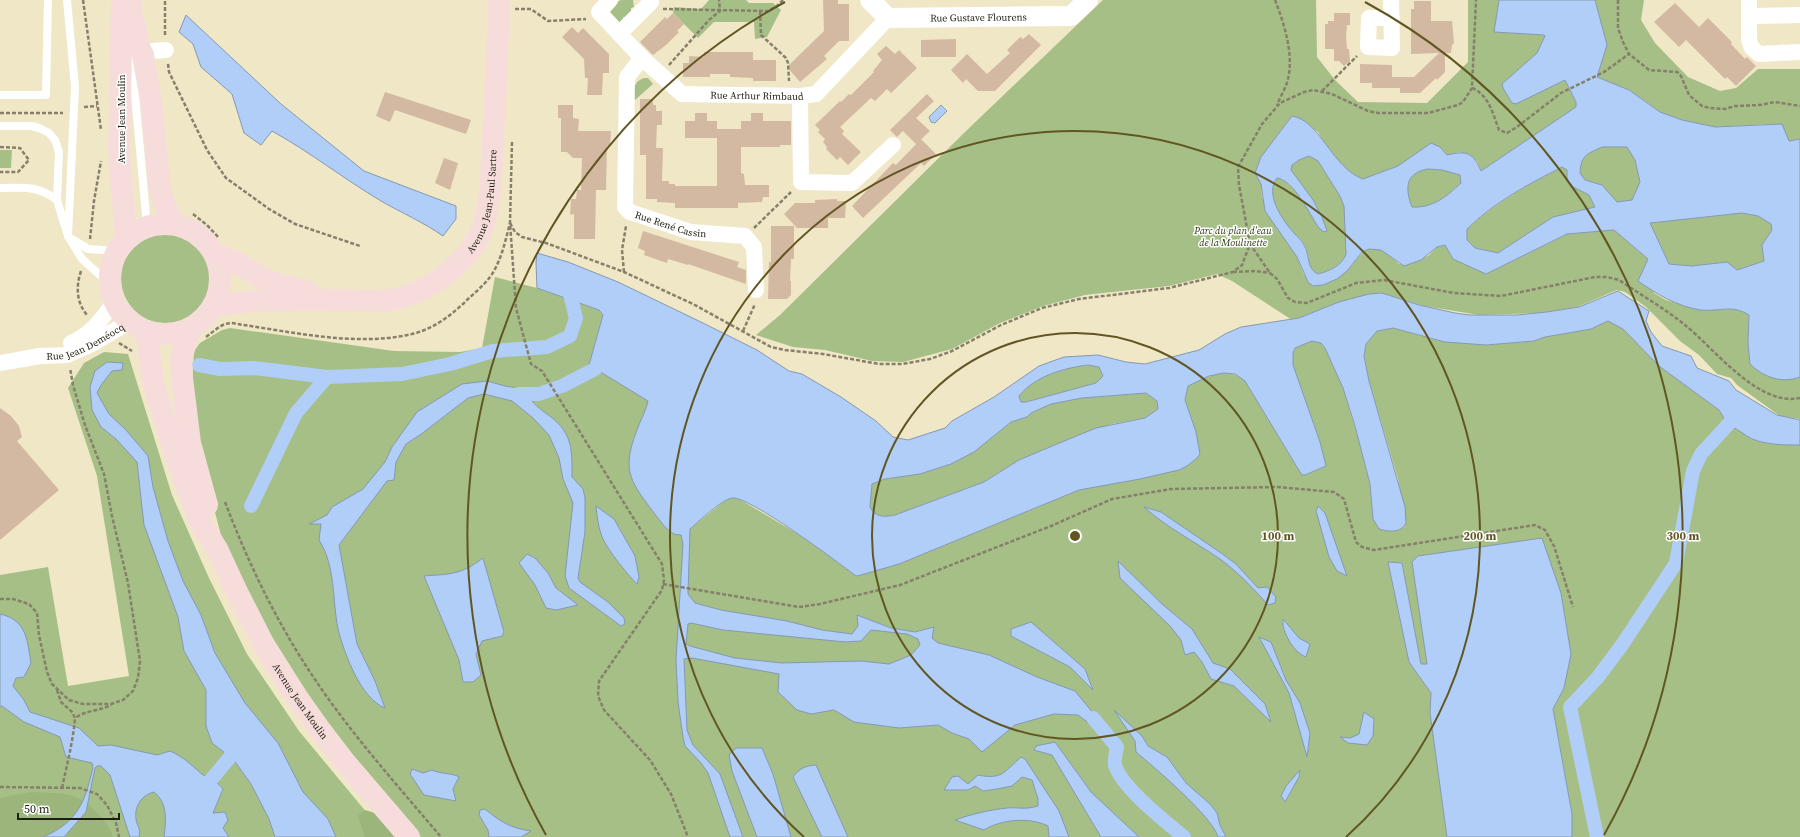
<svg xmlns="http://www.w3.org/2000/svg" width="1800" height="837" font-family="'Source Serif 4',serif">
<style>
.green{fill:#a6bf87}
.forest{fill:#9bb57b}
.water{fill:#b0cef7;stroke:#8499b2;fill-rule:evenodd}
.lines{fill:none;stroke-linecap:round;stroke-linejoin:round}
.canal{stroke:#b0cef7;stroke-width:14}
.building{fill:#d3b9a2}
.path{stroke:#86806a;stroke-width:2.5;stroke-dasharray:4 2;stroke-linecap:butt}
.service{stroke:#fff;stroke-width:8}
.minor{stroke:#fff;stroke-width:16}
.tertiary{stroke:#fff;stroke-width:20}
.secondary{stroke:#f6dddc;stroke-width:22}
.ring{fill:none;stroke:#615622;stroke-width:2}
.labels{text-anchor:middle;stroke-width:3;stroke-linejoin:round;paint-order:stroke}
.street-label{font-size:10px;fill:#1f1c10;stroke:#fff}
.park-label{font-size:10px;font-style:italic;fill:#2c3c12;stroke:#fff}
.centre{fill:#615622;stroke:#fff;stroke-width:2}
.ring-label{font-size:12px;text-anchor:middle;font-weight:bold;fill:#615622;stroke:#fff;stroke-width:3;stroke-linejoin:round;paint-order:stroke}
</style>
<rect width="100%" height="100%" fill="#f0e7c7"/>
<g class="green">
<path d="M 621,0 L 633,0 L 634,7 L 631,8 L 631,12 L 626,17 L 623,17 L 623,24 L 620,24 L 610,14 C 610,8 616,2 621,0 Z"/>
<path d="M 709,0 L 746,0 L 749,3 L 773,3 L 781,10 L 767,37 L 755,39 L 754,22 L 714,22 L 698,38 L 673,13 L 674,7 L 701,9 Z"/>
<path d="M 1103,0 L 1316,0 L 1317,57 L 1335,80 L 1358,102 L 1427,103 L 1468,62 L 1468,0 L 1499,0 L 1495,32 L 1544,35 L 1545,36 L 1537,53 L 1502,84 L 1503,88 L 1512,103 L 1565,80 L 1576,102 L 1576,107 L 1481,171 L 1477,161 L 1460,152 L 1447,155 L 1440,147 L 1398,166 L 1363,179 L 1356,177 L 1341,164 L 1324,143 L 1318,132 L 1292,116 L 1261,157 L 1255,173 L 1261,184 L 1262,197 L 1272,219 L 1297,257 L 1304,275 L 1337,279 C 1363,260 1364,229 1399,264 L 1428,256 L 1437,247 L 1446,245 L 1486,274 L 1567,234 L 1614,230 L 1648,259 L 1644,268 L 1654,293 L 1666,300 L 1701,310 L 1738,309 L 1749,315 L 1748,343 L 1750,364 L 1800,377 L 1800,419 L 1780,416 L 1737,385 L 1731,378 L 1717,374 L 1699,355 L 1680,341 L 1646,307 L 1625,292 L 1617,290 L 1577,307 L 1543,313 L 1479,315 L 1424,306 L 1382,293 L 1369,294 L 1292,320 L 1232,281 L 1217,274 L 1169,286 L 1085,295 L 1043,306 L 1000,323 L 952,349 L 903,362 L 872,361 L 825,350 L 793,347 L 756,335 L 780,315 L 966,131 Z"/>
<path d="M 1595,0 L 1644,0 L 1641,20 L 1655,43 L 1688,77 L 1720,91 L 1736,88 L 1758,69 L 1800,69 L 1800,139 L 1789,141 L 1771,124 L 1715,127 L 1682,120 L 1660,112 L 1629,90 L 1596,77 L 1607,45 Z"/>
<path d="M 644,78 L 648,78 L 653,84 L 635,100 C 631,91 634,81 644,78 Z"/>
<path d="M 1602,146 L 1627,147 L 1635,160 L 1640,182 L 1633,200 L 1617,203 L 1602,185 L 1585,180 L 1579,173 C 1581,154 1587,154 1602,146 Z"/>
<path d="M 0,150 L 12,150 L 11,168 L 0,168 Z"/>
<path d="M 1309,156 L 1318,161 L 1340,196 L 1344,206 L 1346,254 C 1342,266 1329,271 1318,274 C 1306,269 1310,254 1304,244 C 1302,240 1297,237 1294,233 C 1283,221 1264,194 1277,178 C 1295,182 1309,213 1319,228 L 1322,217 L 1313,200 L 1291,170 L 1292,165 L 1299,160 Z"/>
<path d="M 1562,167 L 1567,170 L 1573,187 L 1589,195 L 1595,207 L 1553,217 L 1498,253 L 1475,248 L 1467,240 L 1467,229 C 1494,203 1529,184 1562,167 Z"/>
<path d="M 1427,169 L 1442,170 L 1460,175 L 1461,183 C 1445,197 1434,208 1412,207 C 1408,197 1404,181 1415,173 C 1418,171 1424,170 1427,169 Z"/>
<path d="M 1742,213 L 1758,216 L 1772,224 L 1772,230 L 1762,245 L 1764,261 L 1737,270 L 1727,262 L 1692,266 L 1669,264 L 1650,223 Z"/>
<circle cx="167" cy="278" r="46"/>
<path d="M 495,277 L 537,288 L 599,310 L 603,315 L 589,365 L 647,399 L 648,404 L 633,440 L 649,506 L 669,531 L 688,530 L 727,499 L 736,497 L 811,542 L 856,576 L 899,564 L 1079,490 L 1154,475 L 1196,432 C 1191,417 1180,401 1188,386 C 1206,377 1228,365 1245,381 L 1300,472 L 1305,475 L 1326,466 L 1320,442 L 1293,365 L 1293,353 L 1295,348 L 1312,341 L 1321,343 L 1325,348 L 1343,388 L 1360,444 L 1370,484 L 1373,519 C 1383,526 1393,536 1405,526 L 1398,479 L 1369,381 L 1364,356 L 1366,344 L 1377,331 L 1393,328 L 1440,341 L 1486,345 L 1534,341 L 1545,337 L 1591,329 L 1608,320 L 1623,329 L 1659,366 L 1719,410 L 1730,426 L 1747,435 L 1751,439 L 1771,444 L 1800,445 L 1800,837 L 1572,837 L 1572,814 L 1553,709 L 1564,688 L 1412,563 L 1428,664 L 1421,665 L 1402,563 L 1388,562 L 1409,662 L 1431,693 L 1430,713 L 1447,837 L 421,837 L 330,729 L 257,613 L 222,539 L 195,436 L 192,381 L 194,351 L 200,343 L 222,330 L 230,328 L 394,351 L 460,352 L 482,348 Z"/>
<path d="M 104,352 L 128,354 L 172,495 L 209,578 L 247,654 L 299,731 L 387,837 L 0,837 L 0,575 L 48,567 L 68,686 L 129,676 L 97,476 L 68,388 L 84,363 Z"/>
<path d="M 1088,365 L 1099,367 L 1103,376 L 1096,383 L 1026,402 L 1021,402 L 1019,396 C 1035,376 1063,368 1088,365 Z"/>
<path d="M 1147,393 L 1157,401 L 1158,409 L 1145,418 L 1112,424 L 1057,444 L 1019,460 L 984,482 L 895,515 C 885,517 875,518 870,507 L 871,484 L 885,479 L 890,479 L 991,438 L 1011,422 L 1027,417 L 1031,413 L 1051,404 L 1082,398 Z"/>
</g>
<g class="forest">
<path d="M 31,792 C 44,793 60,792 72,796 C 88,800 109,822 113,837 L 0,837 L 0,798 Z"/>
<path d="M 365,810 L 375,813 L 398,837 L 365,837 L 358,816 Z"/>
</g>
<g class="water">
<path d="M 1499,0 L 1595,0 L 1607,45 L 1597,77 L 1629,90 L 1660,112 L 1682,120 L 1715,127 L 1782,124 L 1789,141 L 1800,139 L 1800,377 C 1782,384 1763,377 1750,364 L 1748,343 L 1749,315 C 1732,304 1719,312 1700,310 C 1677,306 1658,295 1638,281 L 1648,259 L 1614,230 L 1567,234 L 1486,274 L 1453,259 L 1445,245 L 1437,247 L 1421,260 L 1404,266 L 1381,250 L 1369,249 L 1362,252 L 1347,271 L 1337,279 L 1323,285 L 1313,286 L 1308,282 L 1297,257 L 1265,211 L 1261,184 L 1255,173 L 1261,157 L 1292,116 C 1320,120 1332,168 1363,179 L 1398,166 L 1431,143 L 1440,147 L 1447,155 C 1468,150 1473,153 1481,171 L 1576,107 L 1576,102 L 1565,80 L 1516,104 L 1512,103 L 1503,88 L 1502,84 L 1537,53 L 1545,36 L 1544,35 L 1494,32 ZM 1602,147 L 1627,147 L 1635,160 L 1640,182 L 1632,200 L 1617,202 L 1602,185 L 1585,180 L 1580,173 C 1581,155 1587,154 1602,147 ZM 1309,156 L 1318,161 L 1340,196 L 1344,206 L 1346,254 C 1342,266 1329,271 1318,274 C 1306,269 1310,254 1304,245 C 1302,240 1297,237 1294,233 C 1283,221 1264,194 1277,178 C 1295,181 1309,214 1319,228 L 1324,232 L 1327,231 L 1322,217 L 1313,200 L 1291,170 L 1292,165 L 1299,160 ZM 1562,167 L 1567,170 L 1567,181 L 1573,187 L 1589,195 L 1595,207 L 1553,217 L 1498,253 L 1475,248 L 1467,240 L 1467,229 C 1494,202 1529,184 1562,167 ZM 1427,169 L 1442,170 L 1460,175 L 1461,183 C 1446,197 1433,208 1412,207 C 1408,197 1404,181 1415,174 C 1418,171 1424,170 1427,169 ZM 1742,213 L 1758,216 L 1771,224 L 1772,230 L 1762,245 L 1764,261 L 1737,270 L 1727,262 L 1692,266 L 1669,264 L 1650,223 Z"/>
<path d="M 186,15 L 281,104 L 364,171 L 456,206 L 456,219 L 443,236 C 423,222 402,213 381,201 C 344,179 310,152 272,131 L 261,145 L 244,133 L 232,94 L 201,67 L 193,44 L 179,32 Z"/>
<path d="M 941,105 L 947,111 L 935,123 L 931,122 L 929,117 Z"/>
<path d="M 537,253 L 568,262 L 618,282 L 703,323 L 757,350 L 789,371 L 802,374 L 841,397 L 876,421 L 893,437 L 908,440 L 945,428 L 952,421 L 994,397 L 1039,366 L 1064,357 L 1098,355 L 1126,362 L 1145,364 L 1199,350 L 1225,334 L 1241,327 L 1299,318 L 1339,302 L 1369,294 L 1382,293 L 1419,305 L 1455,313 L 1470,315 L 1517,315 L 1547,312 L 1579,307 L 1618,291 L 1649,311 L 1646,321 L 1651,332 L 1662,346 L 1691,356 L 1697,368 L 1729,381 L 1736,390 L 1777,415 L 1800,420 L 1800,445 C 1783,445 1768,445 1752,439 C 1745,436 1739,429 1730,426 L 1715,437 L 1714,435 L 1722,427 L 1725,420 L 1719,410 L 1659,366 L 1623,329 L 1608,321 L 1591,329 L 1545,337 L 1534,341 L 1486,345 L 1445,342 L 1393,328 L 1377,331 L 1366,344 L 1364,356 L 1369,381 L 1405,507 L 1406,523 C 1401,533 1389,532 1379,529 L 1373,519 L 1370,484 L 1355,426 L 1343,388 L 1325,348 L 1321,343 L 1312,341 L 1295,348 L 1293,353 L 1293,365 L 1320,442 L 1326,466 L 1305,475 L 1302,475 L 1300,472 L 1245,381 L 1235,374 L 1224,373 L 1209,376 L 1188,386 L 1185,400 L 1196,432 L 1200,454 L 1197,458 L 1187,466 L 1179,470 L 1140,479 L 1079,490 L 899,564 L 861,575 L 856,576 C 839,563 748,495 732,498 C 721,500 699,521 690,529 L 688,594 L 695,603 L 721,610 L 787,621 L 822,630 L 852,634 L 858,626 L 857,615 L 891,628 L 915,632 L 934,627 L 932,638 L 938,643 L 989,655 L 1037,677 L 1075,691 L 1111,735 L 1094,727 L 1078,715 L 1054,714 L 1015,725 L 982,752 L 969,739 L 952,733 L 938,725 L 899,728 L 854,722 L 834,710 L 811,714 L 797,710 L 778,692 L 779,674 L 692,658 L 684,659 L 687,730 L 693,745 L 720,774 L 743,837 L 730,837 L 708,773 L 701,763 L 685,746 L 683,737 L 678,702 L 676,660 L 683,544 L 681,535 C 670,536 663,524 657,517 C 632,483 620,473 637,430 C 640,421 646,411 648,401 L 589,365 L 603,315 L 599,310 L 537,288 L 536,263 ZM 1088,365 L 1099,367 L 1103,376 L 1096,383 L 1026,402 L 1021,402 L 1019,396 C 1035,376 1064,368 1088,365 ZM 1146,393 L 1157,401 L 1158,409 L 1145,418 L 1096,428 L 1057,444 L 1019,460 L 984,482 L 895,515 C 885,517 876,518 870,507 L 872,484 L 885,479 L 920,474 L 951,464 L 974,452 L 1011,422 L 1027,417 L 1031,413 L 1051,404 L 1082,398 ZM 691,623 L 723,630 L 845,642 L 861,641 L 871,630 L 907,634 L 918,639 L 920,645 L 911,655 L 889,664 L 861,661 L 782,663 L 735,658 L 690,646 L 686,644 L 688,624 Z"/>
<path d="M 107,362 L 123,363 L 122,370 L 112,371 L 101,385 L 97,393 L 109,414 L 126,430 L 148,456 L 153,487 L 168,541 L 183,581 L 201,615 L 215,653 L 245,703 L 278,743 L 303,792 L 328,819 L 336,837 L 275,837 L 269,819 L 251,784 L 233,759 L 212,743 L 206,726 L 206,690 L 184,651 L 178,617 L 144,525 L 137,462 L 116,439 L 101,427 L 92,410 L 90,387 L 95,371 Z"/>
<path d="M 487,381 L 505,386 L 539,391 L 530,398 C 535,406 543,411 551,417 C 573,434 572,451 572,477 L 583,489 L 585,498 L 585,532 L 578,578 L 580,582 L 608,602 L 624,618 L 625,624 L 621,626 L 569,588 L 565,576 L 573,503 L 563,479 L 559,458 L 549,435 L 533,418 L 512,401 L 484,394 L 468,398 L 420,435 L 406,444 L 396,462 L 394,480 L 387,481 L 339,545 L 357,644 L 375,681 L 385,708 C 361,699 344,653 338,629 C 332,599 336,567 319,540 L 321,524 L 309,524 L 327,515 L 332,507 L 363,489 L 385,462 L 392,447 L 417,412 L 462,384 Z"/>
<path d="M 596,506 L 614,519 L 635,556 L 639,577 L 637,584 C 627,574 605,547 601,534 C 598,525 597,516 596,506 Z"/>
<path d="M 1318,506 L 1325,513 L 1347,576 L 1337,571 L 1329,557 L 1316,511 Z"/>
<path d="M 1144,507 L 1161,512 L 1221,553 L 1236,564 L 1258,588 L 1267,587 L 1276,597 L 1275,603 L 1268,605 C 1254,589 1235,569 1217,557 C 1192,540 1166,527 1144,507 Z"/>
<path d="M 1542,538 L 1561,593 L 1571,654 L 1564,688 L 1553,709 L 1572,814 L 1572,837 L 1447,837 L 1430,713 L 1431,693 L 1409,662 L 1388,562 L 1402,563 L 1421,664 L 1427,664 L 1412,562 L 1418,556 Z"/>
<path d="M 527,554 L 535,558 L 548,573 L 556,588 L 578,605 L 556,610 L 546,608 L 535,585 L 519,563 Z"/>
<path d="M 483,558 L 504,632 L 502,636 L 482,641 L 476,654 L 481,675 L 473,682 L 463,682 L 459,660 L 424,576 C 450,574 461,575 483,558 Z"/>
<path d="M 1118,561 L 1162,604 L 1192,629 L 1213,663 L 1230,669 L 1265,704 L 1271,722 L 1234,686 L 1211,679 L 1202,662 L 1194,652 L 1185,655 L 1181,640 L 1170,626 L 1120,578 Z"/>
<path d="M 0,614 C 27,620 27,640 31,663 L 24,677 L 16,678 L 13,686 L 24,700 L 30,712 L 79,728 L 98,746 L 111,745 L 157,755 L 170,751 C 184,757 191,765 202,774 C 211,780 216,780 223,789 L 213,813 L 225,812 L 228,820 L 223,828 L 229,837 L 164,837 C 166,821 168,803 154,792 C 142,795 134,806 136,819 C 137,827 141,827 139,837 L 130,837 L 110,775 L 101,766 L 97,766 L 95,768 L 86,812 L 64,837 L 43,837 C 78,822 85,802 93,767 L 92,763 L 66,757 L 60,737 L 24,722 L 2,706 L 0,707 Z"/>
<path d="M 1283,619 L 1299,638 L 1310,644 L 1306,657 C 1294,653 1281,631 1283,619 Z"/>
<path d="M 1031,622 L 1085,669 L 1093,690 L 1070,667 L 1011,636 L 1011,629 Z"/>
<path d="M 1259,637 L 1271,642 L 1286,680 L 1300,703 L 1310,733 L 1307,757 L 1289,693 Z"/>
<path d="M 1114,710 L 1142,736 L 1148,746 L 1167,757 L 1186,783 L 1210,804 L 1217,813 L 1220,825 L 1226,837 L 1218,837 C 1213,817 1154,767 1136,752 L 1135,741 Z"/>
<path d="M 1364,712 L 1374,719 L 1373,736 L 1367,745 L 1348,743 L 1340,737 L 1350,738 L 1359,734 Z"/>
<path d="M 1055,742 L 1091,792 L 1139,837 L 1101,837 L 1052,755 L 1034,750 L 1036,746 Z"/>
<path d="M 736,748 L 762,748 L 773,774 L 791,837 L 757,837 L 732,771 L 729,755 Z"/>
<path d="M 1021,757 L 1025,759 L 1059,811 L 1069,837 L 1049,837 L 1048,826 C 1030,817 1001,819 984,830 L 955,820 C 972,814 989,810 1007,808 C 1018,807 1025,810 1038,806 L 1038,799 L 1032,780 L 1022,777 L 1012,786 L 997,789 L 983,791 L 975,786 L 968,790 L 944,790 L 952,777 L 958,776 L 968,784 L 978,775 C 1002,780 1004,772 1021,757 Z"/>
<path d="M 816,765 L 848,837 L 822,837 L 793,777 C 800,768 805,766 816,765 Z"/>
<path d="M 412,769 L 423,773 L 432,770 C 440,774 453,773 459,777 L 453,789 L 456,801 L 424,795 L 410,774 Z"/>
<path d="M 1300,770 L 1299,777 L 1285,802 L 1281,796 L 1286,786 Z"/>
<path d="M 485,809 C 501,822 510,828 531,831 L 521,837 L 489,837 L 488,830 L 479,815 L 480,810 Z"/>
</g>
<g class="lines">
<g class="canal">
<path d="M 199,365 L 220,369 L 254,368 L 327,377 L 296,413 L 251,506"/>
<path d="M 327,377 L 402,374 L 450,364 L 493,351 L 547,347 L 570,336 L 576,318 L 570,294 L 571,286"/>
<path d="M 518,394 L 539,394 L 562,386 L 595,369 L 605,354"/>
<path d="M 1093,718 L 1117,747 C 1116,752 1114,760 1115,765 C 1122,788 1165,821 1184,837"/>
<path d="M 200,793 L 230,757 L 237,740"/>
<path d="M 1597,837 L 1570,707 L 1598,677 L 1622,645 L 1676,563 L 1693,471 L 1701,454 L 1734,418"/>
</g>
</g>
<g class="building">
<path d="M 823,0 L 838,0 L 838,4 L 849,4 L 849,41 L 839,41 L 824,56 L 827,59 L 800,82 L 787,67 L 824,31 Z"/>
<path d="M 1414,1 L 1431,1 L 1431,21 L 1452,21 L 1454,43 L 1452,45 L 1451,53 L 1445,53 L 1445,72 L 1437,80 L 1436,78 L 1420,93 L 1400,93 L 1400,88 L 1372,88 L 1372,83 L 1360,83 L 1360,64 L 1392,65 L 1392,77 L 1414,77 L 1439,53 L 1411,54 L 1411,9 L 1414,9 Z"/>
<path d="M 1675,3 L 1699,27 L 1708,18 L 1732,42 L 1731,44 L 1745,59 L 1747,57 L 1756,66 L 1736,86 L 1727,77 L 1725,79 L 1686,40 L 1679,47 L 1654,22 Z"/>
<path d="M 673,13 L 684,24 L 677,31 L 679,32 L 666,45 L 653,55 L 640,42 L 665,17 L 667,19 Z"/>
<path d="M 1334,13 L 1350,13 L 1350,25 L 1347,25 L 1346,37 L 1347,49 L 1349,49 L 1350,61 L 1344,66 L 1339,61 L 1334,61 L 1334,49 L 1325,49 L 1325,24 L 1328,24 L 1328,21 L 1334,21 Z"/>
<path d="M 572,27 L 578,33 L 583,28 L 609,54 L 609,73 L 603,73 L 602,95 L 587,95 L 588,78 L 585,78 L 584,59 L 562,37 Z"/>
<path d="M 1029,34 L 1041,45 L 995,91 L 978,91 L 966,79 L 963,83 L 951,70 L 967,54 L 987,74 L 1010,53 L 1007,50 L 1020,37 L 1023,39 Z"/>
<path d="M 956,39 L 956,57 L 921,57 L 921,40 Z"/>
<path d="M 886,46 L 895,54 L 899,50 L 917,68 L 891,93 L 887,89 L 875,101 L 871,98 L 840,127 L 844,131 L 842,134 L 861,152 L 848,165 L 840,157 L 837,160 L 826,149 L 827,147 L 823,142 L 825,139 L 818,132 L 820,130 L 815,125 L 840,101 L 841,102 L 849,94 L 851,95 L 874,72 L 873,71 L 882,60 L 877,54 Z"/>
<path d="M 704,52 L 753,52 L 753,60 L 776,60 L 776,81 L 753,81 L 753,78 L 730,77 L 730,74 L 710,74 L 710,77 L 683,77 L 683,63 L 689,63 L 689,56 L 704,57 Z"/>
<path d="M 385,92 L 471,120 L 466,134 L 395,110 L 390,122 L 376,116 Z"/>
<path d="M 927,94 L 934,101 L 916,118 L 930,131 L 916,144 L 903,131 L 897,137 L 890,130 Z"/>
<path d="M 640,99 L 653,99 L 653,105 L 656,105 L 656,111 L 662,111 L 662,125 L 657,125 L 656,148 L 663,148 L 662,181 L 669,181 L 669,184 L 675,184 L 675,186 L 717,186 L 717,138 L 685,138 L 685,121 L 695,121 L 695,113 L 707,113 L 707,121 L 717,121 L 717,129 L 741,129 L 741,121 L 751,121 L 751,113 L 763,113 L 763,121 L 791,121 L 791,145 L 780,145 L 780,147 L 741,147 L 741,173 L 744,174 L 745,185 L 769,185 L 769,197 L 763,197 L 762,202 L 738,203 L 738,208 L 675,208 L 675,203 L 657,202 L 657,199 L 646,199 L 646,155 L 640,155 Z"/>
<path d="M 558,105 L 573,105 L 573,118 L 579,119 L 578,131 L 611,131 L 610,146 L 607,146 L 606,190 L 596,190 L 595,239 L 574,239 L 574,214 L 570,215 L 571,199 L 576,199 L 577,190 L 581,190 L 582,158 L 573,158 L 567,152 L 561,152 L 561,118 L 558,118 Z"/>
<path d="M 921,139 L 936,154 L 924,166 L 921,163 L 863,218 L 852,206 L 893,163 L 896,165 Z"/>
<path d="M 444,158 L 458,163 L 450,190 L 435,183 Z"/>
<path d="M 837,199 L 837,201 L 846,201 L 845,218 L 828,218 L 828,228 L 797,228 L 784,214 L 795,203 L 815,203 L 815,200 Z"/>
<path d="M 771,226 L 794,226 L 794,259 L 791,259 L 790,281 L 791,281 L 791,295 L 787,299 L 768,299 L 769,262 L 771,262 Z"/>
<path d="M 643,231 L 739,262 L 737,267 L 746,270 L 746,284 L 688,264 L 688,265 L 668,259 L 667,263 L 644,255 L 645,251 L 638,248 Z"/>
<path d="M 0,408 L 11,416 L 19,426 L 22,437 L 17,441 L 59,490 L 0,540 Z"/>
</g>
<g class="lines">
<g class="path">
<path d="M 83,0 L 101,130"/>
<path d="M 1275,0 C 1284,23 1294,54 1288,79 C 1286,88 1280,97 1277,105"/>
<path d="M 1618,0 L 1618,28 L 1623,42 L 1629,54 L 1649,70 L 1677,72 L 1681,76 L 1689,95 L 1702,106 L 1710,108 L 1725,109 L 1735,106 L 1760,105 L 1775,102 L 1800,106"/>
<path d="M 515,9 L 531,9 L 548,21 L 586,19"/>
<path d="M 663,9 L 768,11 L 777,6 L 783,0"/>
<path d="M 760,11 L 761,35 L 786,58 L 788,63 L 789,81"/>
<path d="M 165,35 L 165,0"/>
<path d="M 168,64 L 169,72 L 207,150 L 226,178 L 269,209 L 295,224 L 360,246"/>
<path d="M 669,65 L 709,20 L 720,11 L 719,0"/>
<path d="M 1472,88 C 1489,95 1493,114 1499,130 L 1507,133 L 1517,127 L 1561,93 L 1604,72 L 1629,54"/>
<path d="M 1322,91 L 1357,56"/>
<path d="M 84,107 L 97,106"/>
<path d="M 0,113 L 63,113"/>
<path d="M 512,142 L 510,223 L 516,308 L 531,364 L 542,371 L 662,564 L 664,580 L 662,590 L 599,681 L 598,696 L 604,710 L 650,760 L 671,794 L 688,837"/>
<path d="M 0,147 L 20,148 L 29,160 L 18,172 L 0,172"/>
<path d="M 193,214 L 207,225 L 219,238"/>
<path d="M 510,223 L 515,232 L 522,237 L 546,243 L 624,272 L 693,304 L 771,347 L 785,350 L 823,354 L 879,364 L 902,364 L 930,359 L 952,351 L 1001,325 L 1042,308 L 1079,299 L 1169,288 L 1233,272 L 1242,265 L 1250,244 L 1270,273 L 1277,279 L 1288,298 L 1295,302 L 1307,303 L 1356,283 L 1384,280 L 1454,293 L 1501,296 L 1595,277 L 1607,277 L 1619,280 C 1641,295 1664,308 1685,325 C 1714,348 1758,407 1800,398"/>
<path d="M 754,228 L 791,192"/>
<path d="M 90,239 L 94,201 L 101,161"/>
<path d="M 1250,244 L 1239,185 L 1238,167 L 1262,124 L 1280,103 L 1304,92 L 1313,90 L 1332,94 L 1368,111 L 1378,113 L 1428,113 L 1458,105 L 1463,102 L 1472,88 L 1476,0"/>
<path d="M 81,271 C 76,286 76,302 87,315"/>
<path d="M 624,272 L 622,250 L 626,226"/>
<path d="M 1233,272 L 1256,271 L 1270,273"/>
<path d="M 743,331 L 755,304"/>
<path d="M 206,337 C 216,330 224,320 237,324 C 293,332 357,347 412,334 C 434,329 453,314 468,299 C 479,289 490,280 496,267 C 503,253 506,238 510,223"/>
<path d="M 119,343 L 132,351"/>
<path d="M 225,502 C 249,565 278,625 316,681 C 353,736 398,786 441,837"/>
<path d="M 663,584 L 799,607 L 820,604 L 900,585 L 1051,526 L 1112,499 L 1171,489 L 1277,487 L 1334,492 L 1344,499 L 1356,542 L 1362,547 L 1374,550 L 1535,525 L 1545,530 L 1554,546 L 1573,607"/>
<path d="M 0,599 L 13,599 L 29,604 L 37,613 L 39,635 L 47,672 L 52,684 L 69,700 L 83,704 L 111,704 L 123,700 L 133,691 L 138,678 L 140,661 L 128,583 L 112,516 L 104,474 L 85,425 L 73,385 L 70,368"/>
<path d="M 57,690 L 61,702 L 72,712 L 75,718 C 86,710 100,711 111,705"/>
<path d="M 0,787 L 80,788 L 97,794 L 107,805 L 116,823 L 119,837"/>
<path d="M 62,788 C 67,764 73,742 75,718"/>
</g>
<g class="service">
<path d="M 67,0 L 75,87 L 68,236"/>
<path d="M 131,51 L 147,226"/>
<path d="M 0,95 L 46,95 L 48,0"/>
<path d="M 0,126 L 31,126 L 39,128 L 49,133 L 55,140 L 59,152 L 57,200 L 68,236 L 82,259 L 109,283"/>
<path d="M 0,188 C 24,188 37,185 57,200"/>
<path d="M 72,239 L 88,249 L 117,251"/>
</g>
<g class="minor">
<path id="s1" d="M 610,0 L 599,12 L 642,58 L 682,94 L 800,96 L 816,94 L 888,18"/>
<path d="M 1391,0 L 1392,48 L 1368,47 L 1369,18 L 1392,18"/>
<path d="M 1749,0 L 1749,40 L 1752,48 L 1759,54 L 1800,52"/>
<path d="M 1749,16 L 1800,15"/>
<path d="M 620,33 L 651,2 L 649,0"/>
<path d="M 143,55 L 152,51 L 166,50"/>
<path id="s2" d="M 642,58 L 627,77 L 625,207 L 630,212 L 691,232 L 745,236 L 754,247 L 756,290"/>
<path d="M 800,96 L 801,182 L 852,183 L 893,145"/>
<path d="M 71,343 C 91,335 102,319 114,302"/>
<path id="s3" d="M 0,363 L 40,356 L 67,355 L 90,345 L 129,322"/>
</g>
<path class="tertiary" id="s4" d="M 870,0 L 888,18 L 1071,16 L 1088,0"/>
<g class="secondary">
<path d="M 122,0 L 119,152 L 126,239"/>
<path d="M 130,4 L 139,47 L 143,55 L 151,100 L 160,191 L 168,213 L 178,225"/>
<circle cx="165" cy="279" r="55"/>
<path d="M 215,254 L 237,263 L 267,281 L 308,292"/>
<path id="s5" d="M 213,306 C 253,299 294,299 334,300 C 353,300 371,302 389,300 C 425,296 469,263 482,229 C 492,202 491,171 493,142 C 495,95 498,48 499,0"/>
<path d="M 190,329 L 181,359 L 182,378 L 190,443 L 207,505"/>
<path id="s6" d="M 146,331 L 153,382 L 174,451 L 198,518 L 217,549 L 236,590 L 265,647 L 292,690 L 321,731 L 344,761 L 409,837"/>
</g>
</g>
<g class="ring">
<circle cx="1075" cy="536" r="203"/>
<path d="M804 837A405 405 0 1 1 1346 837"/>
<path d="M546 835A608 608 0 0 1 785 2M1365 2A608 608 0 0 1 1604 835"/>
</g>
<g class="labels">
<g class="street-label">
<text dy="4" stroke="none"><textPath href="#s4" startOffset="116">Rue Gustave Flourens</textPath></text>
<text dy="4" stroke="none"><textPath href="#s1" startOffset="208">Rue Arthur Rimbaud</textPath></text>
<text transform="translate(121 119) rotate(-90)" y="4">Avenue Jean Moulin</text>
<text dy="4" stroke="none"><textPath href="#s5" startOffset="325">Avenue Jean-Paul Sartre</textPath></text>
<text dy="4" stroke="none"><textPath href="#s2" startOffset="204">Rue René Cassin</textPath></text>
<text dy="4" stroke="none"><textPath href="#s3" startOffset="89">Rue Jean Deméocq</textPath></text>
<text dy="4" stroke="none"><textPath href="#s6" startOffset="405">Avenue Jean Moulin</textPath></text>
</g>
<g class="park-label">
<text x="1233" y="234">Parc du plan d'eau<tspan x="1233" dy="12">de la Moulinette</tspan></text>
</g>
</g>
<circle cx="1075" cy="536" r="6" class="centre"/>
<g class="ring-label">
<text x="1278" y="540">100 m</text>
<text x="1480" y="540">200 m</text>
<text x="1683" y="540">300 m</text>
</g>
<path d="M18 813v6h101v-6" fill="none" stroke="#1f1c10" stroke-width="2"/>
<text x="24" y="813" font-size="12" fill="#1f1c10" stroke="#ffffff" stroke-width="3" paint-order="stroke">50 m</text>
</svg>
